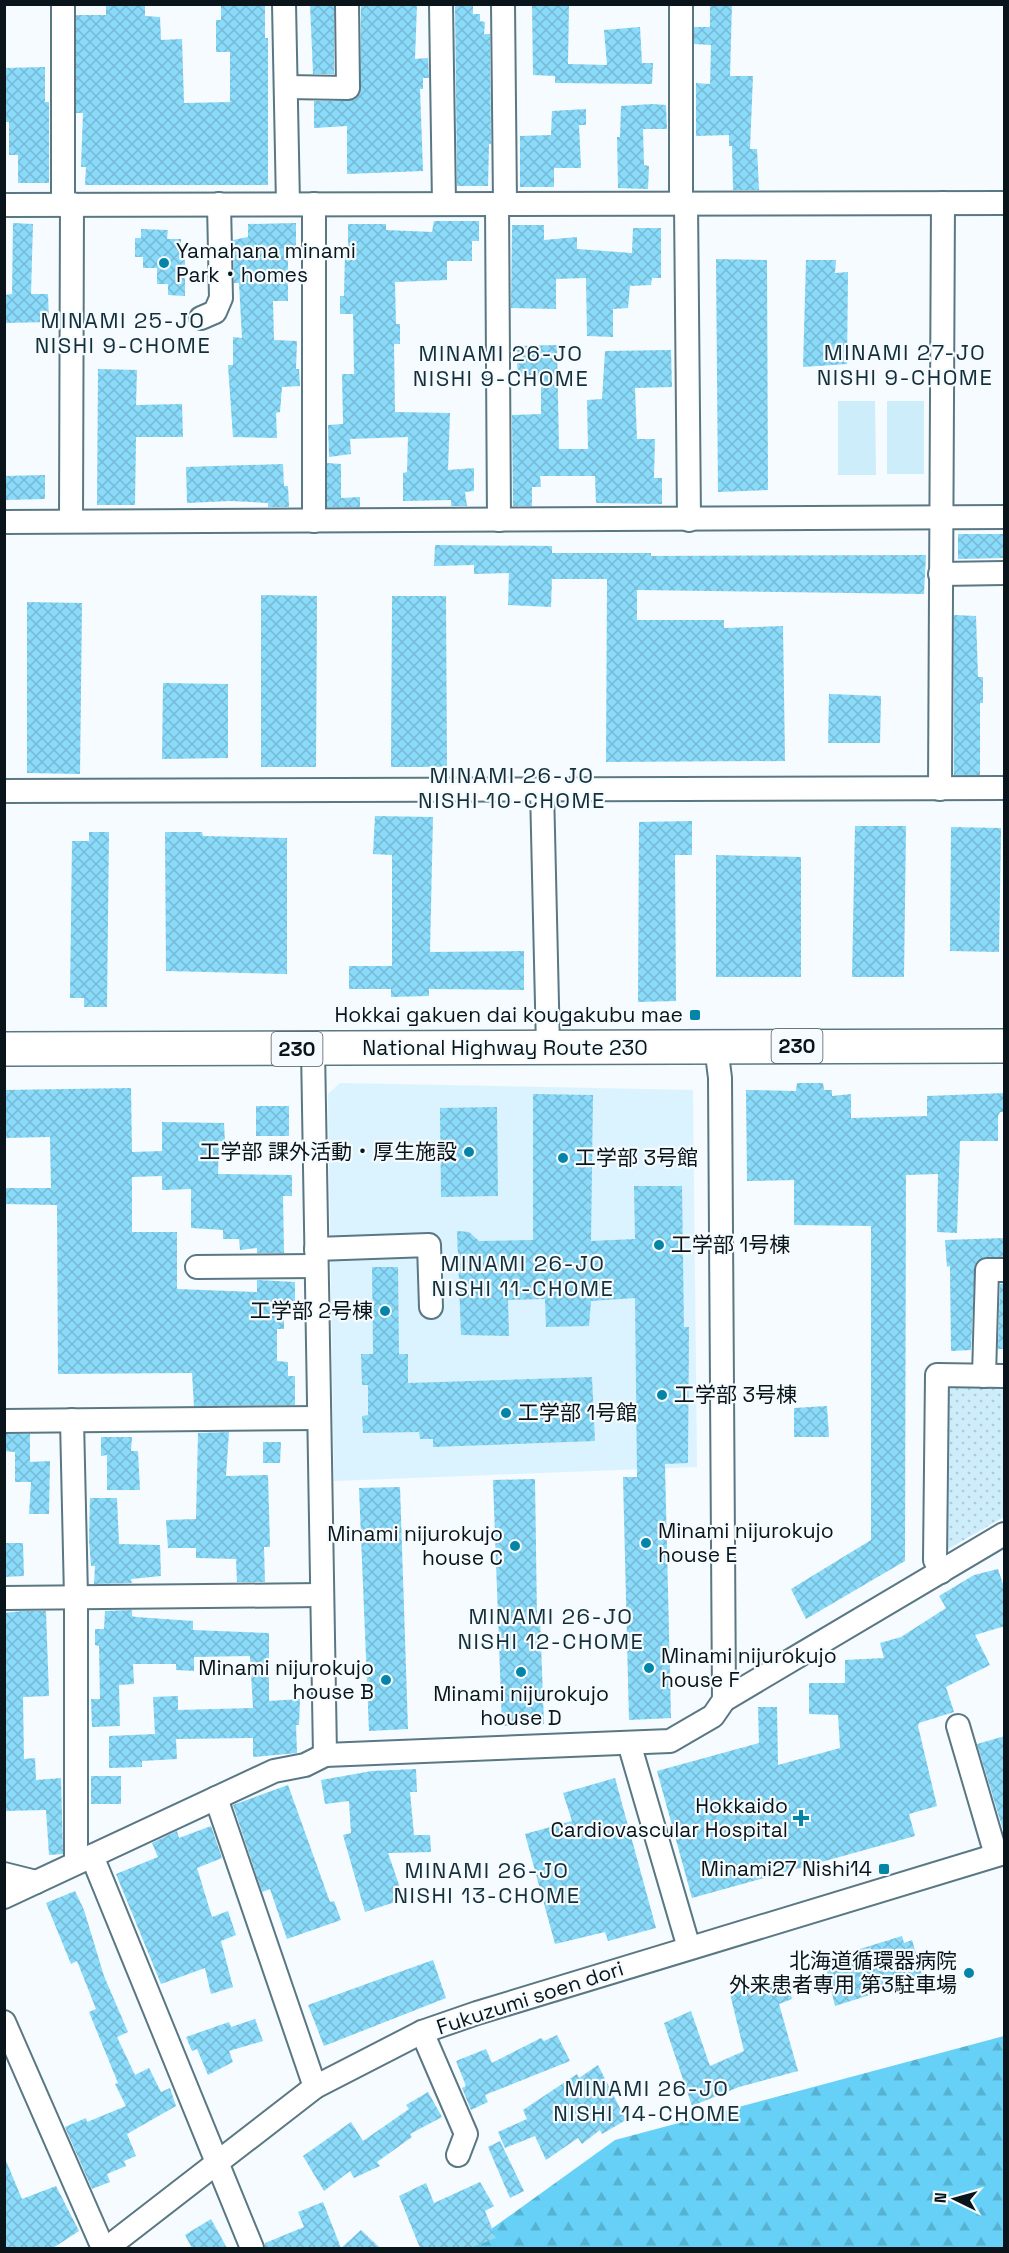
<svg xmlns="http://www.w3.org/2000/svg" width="1009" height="2253" font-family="'Space Grotesk','Noto Sans JP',sans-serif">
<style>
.built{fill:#dbf3fe}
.forest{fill:url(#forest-firs)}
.park{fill:url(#park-dots)}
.garden{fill:#cdedfa}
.building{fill:url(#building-cross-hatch)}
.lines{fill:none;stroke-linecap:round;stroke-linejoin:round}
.minor-casing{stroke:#5a7884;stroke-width:26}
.highway-casing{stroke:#5a7884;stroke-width:36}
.minor{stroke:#fff;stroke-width:22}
.highway{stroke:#fff;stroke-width:33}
.poi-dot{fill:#0485a8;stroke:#f5fbfe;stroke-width:2}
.labels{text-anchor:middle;stroke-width:4.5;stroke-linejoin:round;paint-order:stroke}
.shield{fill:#f5fbfe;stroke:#505a5e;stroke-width:1.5}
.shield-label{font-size:20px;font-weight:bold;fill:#09151a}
.poi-label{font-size:21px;fill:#09151a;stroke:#f5fbfe;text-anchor:end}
.street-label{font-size:21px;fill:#09151a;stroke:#f5fbfe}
.neighbourhood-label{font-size:22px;letter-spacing:1.5px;fill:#132f3a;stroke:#f5fbfe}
</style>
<defs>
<pattern id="forest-firs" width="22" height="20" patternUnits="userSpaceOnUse" patternTransform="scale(1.5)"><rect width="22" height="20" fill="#66d0f6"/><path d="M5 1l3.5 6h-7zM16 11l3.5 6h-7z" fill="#57b2d2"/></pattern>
<pattern id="park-dots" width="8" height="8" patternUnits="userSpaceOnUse" patternTransform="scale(1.5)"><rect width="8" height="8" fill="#cdedfa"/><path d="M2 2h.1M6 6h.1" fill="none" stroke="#afcad6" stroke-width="1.8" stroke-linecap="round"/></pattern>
<pattern id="building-cross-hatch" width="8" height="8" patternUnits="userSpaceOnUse" patternTransform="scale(1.5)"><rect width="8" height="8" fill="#8adaf9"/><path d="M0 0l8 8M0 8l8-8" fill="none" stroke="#76bad5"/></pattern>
</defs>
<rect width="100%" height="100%" fill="#f5fbfe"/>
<path class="built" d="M 340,1083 L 693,1090 L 697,1467 L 334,1481 L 328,1094 Z"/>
<path class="forest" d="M 1004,2036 L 1004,2248 L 465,2248 L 615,2140 Z"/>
<path class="park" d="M 946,1387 L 1004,1387 L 1004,1517 L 948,1549 Z"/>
<g class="garden">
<path d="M 838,401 L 875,401 L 876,475 L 838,475 Z"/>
<rect x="887" y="401" width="37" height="73"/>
</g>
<g class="building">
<path d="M 106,4 L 145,4 L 145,16 L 160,17 L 161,40 L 182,39 L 184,103 L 230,102 L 230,52 L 216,52 L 216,20 L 221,20 L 221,4 L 265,4 L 265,38 L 268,38 L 268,185 L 85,185 L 86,167 L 81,167 L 83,113 L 76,113 L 76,15 L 106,15 Z"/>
<path d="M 310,4 L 334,4 L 334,74 L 313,74 Z"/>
<path d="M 361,4 L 417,4 L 415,59 L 428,58 L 429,78 L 423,78 L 423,89 L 420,89 L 423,171 L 347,174 L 347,126 L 314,128 L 314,101 L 348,101 L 360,94 Z"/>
<path d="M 455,4 L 473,4 L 473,14 L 480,14 L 480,21 L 485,22 L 484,34 L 490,34 L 491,144 L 489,144 L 488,186 L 457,186 Z"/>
<path d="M 532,4 L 569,4 L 568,64 L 607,65 L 604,30 L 640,27 L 642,63 L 653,63 L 652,84 L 555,83 L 555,76 L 533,75 Z"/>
<path d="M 710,4 L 732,4 L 730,76 L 753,76 L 750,149 L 757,149 L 759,190 L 733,190 L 732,146 L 729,146 L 729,135 L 696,136 L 696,83 L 710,84 L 711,45 L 694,44 L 694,27 L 710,27 Z"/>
<path d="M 45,67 L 45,102 L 49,102 L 49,183 L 18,183 L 18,155 L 9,155 L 9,122 L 4,122 L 4,68 Z"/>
<path d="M 652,104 L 666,105 L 667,129 L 643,129 L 644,165 L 649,166 L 648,189 L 618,188 L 617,137 L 620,137 L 621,106 Z"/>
<path d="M 586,109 L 586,125 L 579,125 L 581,168 L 554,168 L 554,187 L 520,187 L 520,136 L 551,135 L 552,111 Z"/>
<path d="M 434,221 L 479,221 L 479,241 L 472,241 L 472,261 L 447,261 L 447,280 L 395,282 L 396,324 L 400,324 L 400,344 L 394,344 L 395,412 L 450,413 L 448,470 L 474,468 L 474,491 L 465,492 L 467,506 L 451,506 L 451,500 L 403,501 L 403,473 L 407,472 L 408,437 L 350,439 L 351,454 L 329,457 L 328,425 L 343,424 L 342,374 L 354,374 L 353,314 L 340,314 L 340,296 L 344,296 L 345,253 L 348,253 L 348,224 L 386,224 L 386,230 L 432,232 Z"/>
<path d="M 13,223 L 33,224 L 31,294 L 48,294 L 49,322 L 4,323 L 4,295 L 12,294 Z"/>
<path d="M 296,223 L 296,247 L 288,247 L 288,301 L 273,301 L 274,340 L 297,341 L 296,369 L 299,369 L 300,386 L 282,387 L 280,412 L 276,413 L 277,438 L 233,437 L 228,365 L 233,365 L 233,337 L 242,338 L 239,283 L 234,283 L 233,240 L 248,237 L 248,224 Z"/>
<path d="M 512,225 L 544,225 L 544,240 L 577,237 L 577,249 L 632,253 L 633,228 L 661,228 L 661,278 L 652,278 L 651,285 L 630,286 L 628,308 L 613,309 L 613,337 L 587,336 L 586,278 L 556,279 L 556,309 L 511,308 Z"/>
<path d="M 141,229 L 168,230 L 167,239 L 181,239 L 181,251 L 185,251 L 185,296 L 168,295 L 168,284 L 157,284 L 157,268 L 143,268 L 143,257 L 135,257 L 135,238 L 141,238 Z"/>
<path d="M 716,259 L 767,260 L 768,490 L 718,492 Z"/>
<path d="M 806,260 L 836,260 L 835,273 L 848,272 L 847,364 L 803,367 Z"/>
<path d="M 557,345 L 559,449 L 588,449 L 587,400 L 602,399 L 605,351 L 671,350 L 672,387 L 635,388 L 637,439 L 655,439 L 654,478 L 662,478 L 662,504 L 596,503 L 595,476 L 540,476 L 541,487 L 532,487 L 532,506 L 513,506 L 512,415 L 541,414 L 541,376 L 518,377 L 516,346 Z"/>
<path d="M 98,369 L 137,370 L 136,405 L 182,404 L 183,437 L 136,437 L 135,505 L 97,505 Z"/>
<path d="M 327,463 L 341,464 L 341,498 L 360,497 L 360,507 L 327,507 Z"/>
<path d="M 283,464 L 284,486 L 288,486 L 289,507 L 268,507 L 268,503 L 230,501 L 187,503 L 186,467 Z"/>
<path d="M 45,475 L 45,499 L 4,500 L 4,476 Z"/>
<path d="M 958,534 L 1005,534 L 1005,558 L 958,559 Z"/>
<path d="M 435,545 L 552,546 L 552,553 L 651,553 L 651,556 L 926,555 L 924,594 L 637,590 L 637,620 L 724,620 L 724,628 L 783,626 L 785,761 L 606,762 L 607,579 L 552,579 L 551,607 L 508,605 L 509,573 L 474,574 L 474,565 L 434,566 Z"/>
<path d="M 261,595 L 317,596 L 316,767 L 261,767 Z"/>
<path d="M 392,596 L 446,596 L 447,767 L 391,767 Z"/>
<path d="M 27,602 L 82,603 L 80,774 L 27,773 Z"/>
<path d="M 954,615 L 976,616 L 978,677 L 983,677 L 983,703 L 980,703 L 980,775 L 954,775 Z"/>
<path d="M 163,683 L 228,684 L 228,758 L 162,759 Z"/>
<path d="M 829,694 L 881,696 L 880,743 L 828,743 Z"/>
<path d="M 375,816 L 433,817 L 430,952 L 524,951 L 524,990 L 429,989 L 429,996 L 391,997 L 391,989 L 349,989 L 349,966 L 392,966 L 392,855 L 373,854 Z"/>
<path d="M 692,821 L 692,855 L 675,855 L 676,1001 L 638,1002 L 639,822 Z"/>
<path d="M 855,826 L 906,826 L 904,977 L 852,977 Z"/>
<path d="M 951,827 L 1001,828 L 999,952 L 950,951 Z"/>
<path d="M 89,832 L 109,832 L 107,1007 L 84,1007 L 84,998 L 70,998 L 72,841 L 89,841 Z"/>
<path d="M 165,832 L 202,832 L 203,836 L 287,838 L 287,974 L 166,971 Z"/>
<path d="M 716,855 L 801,857 L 801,977 L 716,977 Z"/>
<path d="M 797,1083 L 823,1083 L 824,1090 L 832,1090 L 832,1096 L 851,1094 L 851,1118 L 927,1116 L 927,1096 L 1005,1093 L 1005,1112 L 1000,1112 L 998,1116 L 998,1141 L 960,1141 L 957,1233 L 937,1232 L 938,1174 L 906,1175 L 905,1561 L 806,1619 L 791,1589 L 871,1540 L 871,1226 L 794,1225 L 794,1180 L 747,1181 L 746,1090 L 796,1091 Z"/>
<path d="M 131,1088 L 132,1152 L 162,1151 L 162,1122 L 224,1123 L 225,1142 L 219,1141 L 218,1174 L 292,1175 L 292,1196 L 283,1196 L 284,1253 L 257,1253 L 257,1248 L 240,1250 L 239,1239 L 223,1239 L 223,1230 L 191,1228 L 191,1189 L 162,1190 L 162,1176 L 132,1177 L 132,1232 L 177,1232 L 177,1289 L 257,1292 L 257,1280 L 295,1282 L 295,1309 L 284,1309 L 284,1329 L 277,1329 L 277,1361 L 288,1362 L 288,1376 L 295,1376 L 295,1405 L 194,1406 L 192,1373 L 58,1374 L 57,1205 L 4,1204 L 4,1188 L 51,1188 L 50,1137 L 4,1138 L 4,1090 Z"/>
<path d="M 533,1094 L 593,1095 L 591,1241 L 635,1239 L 634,1186 L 682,1186 L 684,1327 L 689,1327 L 688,1463 L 665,1464 L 671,1718 L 629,1720 L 623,1477 L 637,1477 L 635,1298 L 591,1301 L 589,1326 L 546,1327 L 545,1299 L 508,1300 L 509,1336 L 461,1335 L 457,1231 L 469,1232 L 479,1241 L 533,1240 Z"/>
<rect x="256" y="1106" width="33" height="30"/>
<path d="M 497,1107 L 498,1196 L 441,1197 L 440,1108 Z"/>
<path d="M 1005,1238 L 1005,1257 L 986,1257 L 975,1264 L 971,1350 L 951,1351 L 950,1266 L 947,1267 L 945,1240 Z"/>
<path d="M 372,1267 L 398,1267 L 399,1354 L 408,1354 L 408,1383 L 592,1377 L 595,1441 L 433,1447 L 433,1439 L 420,1439 L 419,1432 L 363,1433 L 362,1416 L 368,1415 L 368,1385 L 362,1385 L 361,1354 L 373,1354 Z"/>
<path d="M 1005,1283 L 1005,1349 L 998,1349 L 1000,1284 Z"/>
<path d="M 827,1406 L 829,1437 L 794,1437 L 794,1408 Z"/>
<path d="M 229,1432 L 226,1476 L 268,1475 L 270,1547 L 264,1547 L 265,1582 L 237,1582 L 236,1559 L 196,1558 L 196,1548 L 168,1548 L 166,1520 L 196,1519 L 198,1433 Z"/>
<path d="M 4,1434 L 30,1434 L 30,1462 L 50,1461 L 49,1514 L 29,1514 L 31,1482 L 15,1482 L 15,1452 L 4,1451 Z"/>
<path d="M 101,1437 L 132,1437 L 131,1451 L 138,1451 L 140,1490 L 107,1490 L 107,1455 L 101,1456 Z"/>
<path d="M 263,1442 L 281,1442 L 280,1463 L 263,1463 Z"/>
<path d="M 535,1479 L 537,1618 L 540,1618 L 544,1724 L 502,1726 L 493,1480 Z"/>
<path d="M 400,1487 L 408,1729 L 369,1731 L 359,1488 Z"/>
<path d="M 90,1498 L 117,1498 L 119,1544 L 160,1545 L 161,1576 L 131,1579 L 132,1583 L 94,1584 L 95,1566 L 91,1566 L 89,1539 Z"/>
<path d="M 4,1543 L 23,1543 L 24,1576 L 4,1577 Z"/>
<path d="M 998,1569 L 1005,1590 L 1005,1626 L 975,1635 L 990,1665 L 946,1687 L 954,1712 L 919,1723 L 918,1726 L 937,1806 L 909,1814 L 915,1836 L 692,1898 L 657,1771 L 759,1743 L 758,1707 L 777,1707 L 778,1765 L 840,1748 L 838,1715 L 809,1714 L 809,1683 L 845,1683 L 845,1660 L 884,1658 L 880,1643 L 901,1637 L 946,1608 L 939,1596 L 974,1575 Z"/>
<path d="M 132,1610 L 132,1616 L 136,1617 L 193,1621 L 193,1630 L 269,1633 L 269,1701 L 300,1699 L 299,1725 L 296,1725 L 297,1753 L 253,1757 L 253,1738 L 176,1739 L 177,1759 L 142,1761 L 142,1767 L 109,1768 L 109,1736 L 155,1734 L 153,1697 L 178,1696 L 178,1710 L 253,1708 L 250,1656 L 194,1657 L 194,1671 L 176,1670 L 176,1664 L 133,1664 L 134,1684 L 119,1685 L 120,1726 L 92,1727 L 91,1699 L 100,1699 L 99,1646 L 95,1645 L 95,1629 L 104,1629 L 105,1611 Z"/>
<path d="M 22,1611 L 46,1611 L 49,1696 L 23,1697 L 24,1759 L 35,1758 L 36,1780 L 61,1778 L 63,1854 L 49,1855 L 46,1810 L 4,1811 L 4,1613 Z"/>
<path d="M 1005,1736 L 1005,1836 L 977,1744 Z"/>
<path d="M 416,1769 L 417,1792 L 410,1792 L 414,1835 L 430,1835 L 431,1852 L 388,1853 L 404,1899 L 365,1912 L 343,1835 L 351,1833 L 349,1801 L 325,1804 L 321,1780 L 372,1771 Z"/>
<rect x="91" y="1776" width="30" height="28"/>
<path d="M 615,1778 L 656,1928 L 608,1941 L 605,1932 L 555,1944 L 525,1834 L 572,1821 L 563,1793 Z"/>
<path d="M 288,1785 L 330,1902 L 334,1901 L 341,1920 L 287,1939 L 270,1889 L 262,1892 L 233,1805 Z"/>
<path d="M 211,1826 L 222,1858 L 197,1868 L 212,1917 L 228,1911 L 236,1935 L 221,1941 L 233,1987 L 211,1994 L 205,1968 L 161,1984 L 116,1874 L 158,1857 L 152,1843 L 177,1831 L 179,1838 Z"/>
<path d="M 75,1891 L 84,1910 L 104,1976 L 128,2032 L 117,2037 L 135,2075 L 149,2068 L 161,2092 L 170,2088 L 176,2106 L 127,2134 L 136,2156 L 124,2161 L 126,2166 L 107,2174 L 110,2182 L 92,2189 L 65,2127 L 86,2118 L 87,2122 L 126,2106 L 115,2084 L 118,2083 L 89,2012 L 96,2009 L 77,1961 L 71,1964 L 46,1903 Z"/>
<path d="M 902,1936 L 904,1943 L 912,1940 L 923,1978 L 835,2006 L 824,1960 Z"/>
<path d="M 433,1960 L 446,1998 L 324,2046 L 308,2005 Z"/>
<path d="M 786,1977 L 792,1999 L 779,2004 L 798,2071 L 739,2087 L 692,2106 L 664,2023 L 691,2011 L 710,2066 L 744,2051 L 730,1994 Z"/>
<path d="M 255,2019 L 263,2041 L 229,2051 L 233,2062 L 208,2075 L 197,2049 L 192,2051 L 186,2037 L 229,2022 L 231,2027 Z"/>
<path d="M 557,2035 L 570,2061 L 485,2095 L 488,2102 L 471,2110 L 462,2088 L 466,2086 L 456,2061 L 486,2049 L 492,2063 L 541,2038 L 544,2041 Z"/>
<path d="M 598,2065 L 626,2120 L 602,2134 L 600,2130 L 582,2144 L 578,2138 L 546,2160 L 535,2136 L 505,2148 L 498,2132 L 527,2119 L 523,2110 L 577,2074 L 579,2078 Z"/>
<path d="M 428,2092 L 442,2117 L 410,2134 L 412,2137 L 377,2162 L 380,2166 L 354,2178 L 350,2171 L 324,2191 L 303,2156 L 351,2122 L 363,2141 L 409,2109 L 406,2105 Z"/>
<path d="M 500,2141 L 524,2191 L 510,2198 L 488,2147 Z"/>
<path d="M 4,2156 L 22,2199 L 56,2186 L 79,2231 L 53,2248 L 4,2248 Z"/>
<path d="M 480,2182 L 494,2206 L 485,2211 L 496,2238 L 470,2248 L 420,2248 L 399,2196 L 426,2183 L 434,2203 Z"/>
<path d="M 323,2202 L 341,2248 L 361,2230 L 380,2248 L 265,2248 L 265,2243 L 304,2227 L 298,2212 Z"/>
<path d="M 211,2219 L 227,2248 L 192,2248 L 185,2235 Z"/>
</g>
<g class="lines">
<g class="minor-casing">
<g id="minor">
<path d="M 63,4 L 63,205"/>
<path d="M 284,4 L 288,204"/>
<path d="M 441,4 L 444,204"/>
<path d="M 503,4 L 505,204"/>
<path d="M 681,4 L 681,203"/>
<path d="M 286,87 L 348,88 L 347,4"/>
<path d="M 686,203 L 689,520"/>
<path d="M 314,204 L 314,521"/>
<path d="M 497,204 L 499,520"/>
<path d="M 4,205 L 1004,203"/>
<path d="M 201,318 L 215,312 L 221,298 L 219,204"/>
<path d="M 71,521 L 72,204"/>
<path d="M 4,522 L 1004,517"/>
<path d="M 940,574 L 1004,573"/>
<path d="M 542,789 L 548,1047"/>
<path d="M 940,789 L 943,203"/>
<path d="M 4,791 L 1004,788"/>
<path d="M 716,1046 L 720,1078 L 724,1700"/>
<path d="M 313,1049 L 325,1755"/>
<path d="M 316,1249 L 429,1245 L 431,1307"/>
<path d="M 197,1267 L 316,1266"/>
<path d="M 984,1376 L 987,1270 L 1004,1270"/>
<path d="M 72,1420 L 76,1597 L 76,1863"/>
<path d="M 4,1421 L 319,1418"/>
<path d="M 941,1572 L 935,1560 L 937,1375 L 1004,1376"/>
<path d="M 4,1598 L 322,1595"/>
<path d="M 958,1726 L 996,1855"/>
<path d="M 629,1743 L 689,1948"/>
<path d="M 216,1798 L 315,2087"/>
<path d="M 92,1856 L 252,2248"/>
<path d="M 4,1874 L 36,1882"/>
<path d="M 4,1897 L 274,1771 L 305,1765 L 325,1755 L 670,1741 L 713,1716 L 724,1700 L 1004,1534"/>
<path d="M 4,2022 L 103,2248"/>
<path d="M 422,2032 L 466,2134 L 458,2155"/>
<path d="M 107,2248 L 315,2087 L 422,2032 L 477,2013 L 1004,1853"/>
</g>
</g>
<g class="highway-casing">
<path id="highway" d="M 4,1049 L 1004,1046"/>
</g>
<use href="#minor" class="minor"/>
<use href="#highway" class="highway"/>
</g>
<g class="poi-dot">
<circle cx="164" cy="263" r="6"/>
<rect x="689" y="1009" width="12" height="12" rx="3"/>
<circle cx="469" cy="1152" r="6"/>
<circle cx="563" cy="1158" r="6"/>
<circle cx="659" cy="1245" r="6"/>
<circle cx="385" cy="1311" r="6"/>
<circle cx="662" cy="1395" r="6"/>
<circle cx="506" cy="1413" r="6"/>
<circle cx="646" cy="1543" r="6"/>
<circle cx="515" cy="1546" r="6"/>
<circle cx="649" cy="1668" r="6"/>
<circle cx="521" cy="1672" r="6"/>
<circle cx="386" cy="1680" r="6"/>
<path d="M798 1809h6v6h6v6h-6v6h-6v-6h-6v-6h6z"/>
<rect x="878" y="1863" width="12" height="12" rx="3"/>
<circle cx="969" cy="1973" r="6"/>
</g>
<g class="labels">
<g class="shield">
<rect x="771.5" y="1029" width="51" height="34" rx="4.5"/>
<rect x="271.5" y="1032" width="51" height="34" rx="4.5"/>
</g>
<g class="shield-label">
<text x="797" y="1053">230</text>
<text x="297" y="1056">230</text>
</g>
<g class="poi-label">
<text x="176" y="258" text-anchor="start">Yamahana minami<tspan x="176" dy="24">Park・homes</tspan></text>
<text x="683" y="1022">Hokkai gakuen dai kougakubu mae</text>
<text x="457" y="1159">工学部 課外活動・厚生施設</text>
<text x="575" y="1165" text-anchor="start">工学部 3号館</text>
<text x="671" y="1252" text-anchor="start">工学部 1号棟</text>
<text x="373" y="1318">工学部 2号棟</text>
<text x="674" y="1402" text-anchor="start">工学部 3号棟</text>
<text x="518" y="1420" text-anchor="start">工学部 1号館</text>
<text x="658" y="1538" text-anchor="start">Minami nijurokujo<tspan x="658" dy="24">house E</tspan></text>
<text x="503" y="1541">Minami nijurokujo<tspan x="503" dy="24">house C</tspan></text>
<text x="661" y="1663" text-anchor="start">Minami nijurokujo<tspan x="661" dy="24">house F</tspan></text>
<text x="374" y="1675">Minami nijurokujo<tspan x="374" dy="24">house B</tspan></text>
<text x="521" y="1701" text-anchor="middle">Minami nijurokujo<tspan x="521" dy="24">house D</tspan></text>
<text x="788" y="1813">Hokkaido<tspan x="788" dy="24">Cardiovascular Hospital</tspan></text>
<text x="872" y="1876">Minami27 Nishi14</text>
<text x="957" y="1968">北海道循環器病院<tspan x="957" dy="24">外来患者専用 第3駐車場</tspan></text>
</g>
<g class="street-label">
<text x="505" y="1055">National Highway Route 230</text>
<text transform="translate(530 1998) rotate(-18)" y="7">Fukuzumi soen dori</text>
</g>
<g class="neighbourhood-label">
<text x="123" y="328">MINAMI 25-JO<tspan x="123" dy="25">NISHI 9-CHOME</tspan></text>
<text x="905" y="360">MINAMI 27-JO<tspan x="905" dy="25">NISHI 9-CHOME</tspan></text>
<text x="501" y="361">MINAMI 26-JO<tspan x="501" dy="25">NISHI 9-CHOME</tspan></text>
<text x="512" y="783">MINAMI 26-JO<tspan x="512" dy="25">NISHI 10-CHOME</tspan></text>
<text x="523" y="1271">MINAMI 26-JO<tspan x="523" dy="25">NISHI 11-CHOME</tspan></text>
<text x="551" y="1624">MINAMI 26-JO<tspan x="551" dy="25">NISHI 12-CHOME</tspan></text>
<text x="487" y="1878">MINAMI 26-JO<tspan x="487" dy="25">NISHI 13-CHOME</tspan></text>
<text x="647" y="2096">MINAMI 26-JO<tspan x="647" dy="25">NISHI 14-CHOME</tspan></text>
</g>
</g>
<rect width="1009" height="2253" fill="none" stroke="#09151a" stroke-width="12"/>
<g transform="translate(955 2199) rotate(275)" stroke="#f5fbfe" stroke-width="4.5" paint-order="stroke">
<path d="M0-4.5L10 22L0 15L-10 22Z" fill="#09151a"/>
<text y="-9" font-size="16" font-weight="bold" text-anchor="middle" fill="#09151a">N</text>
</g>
</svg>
